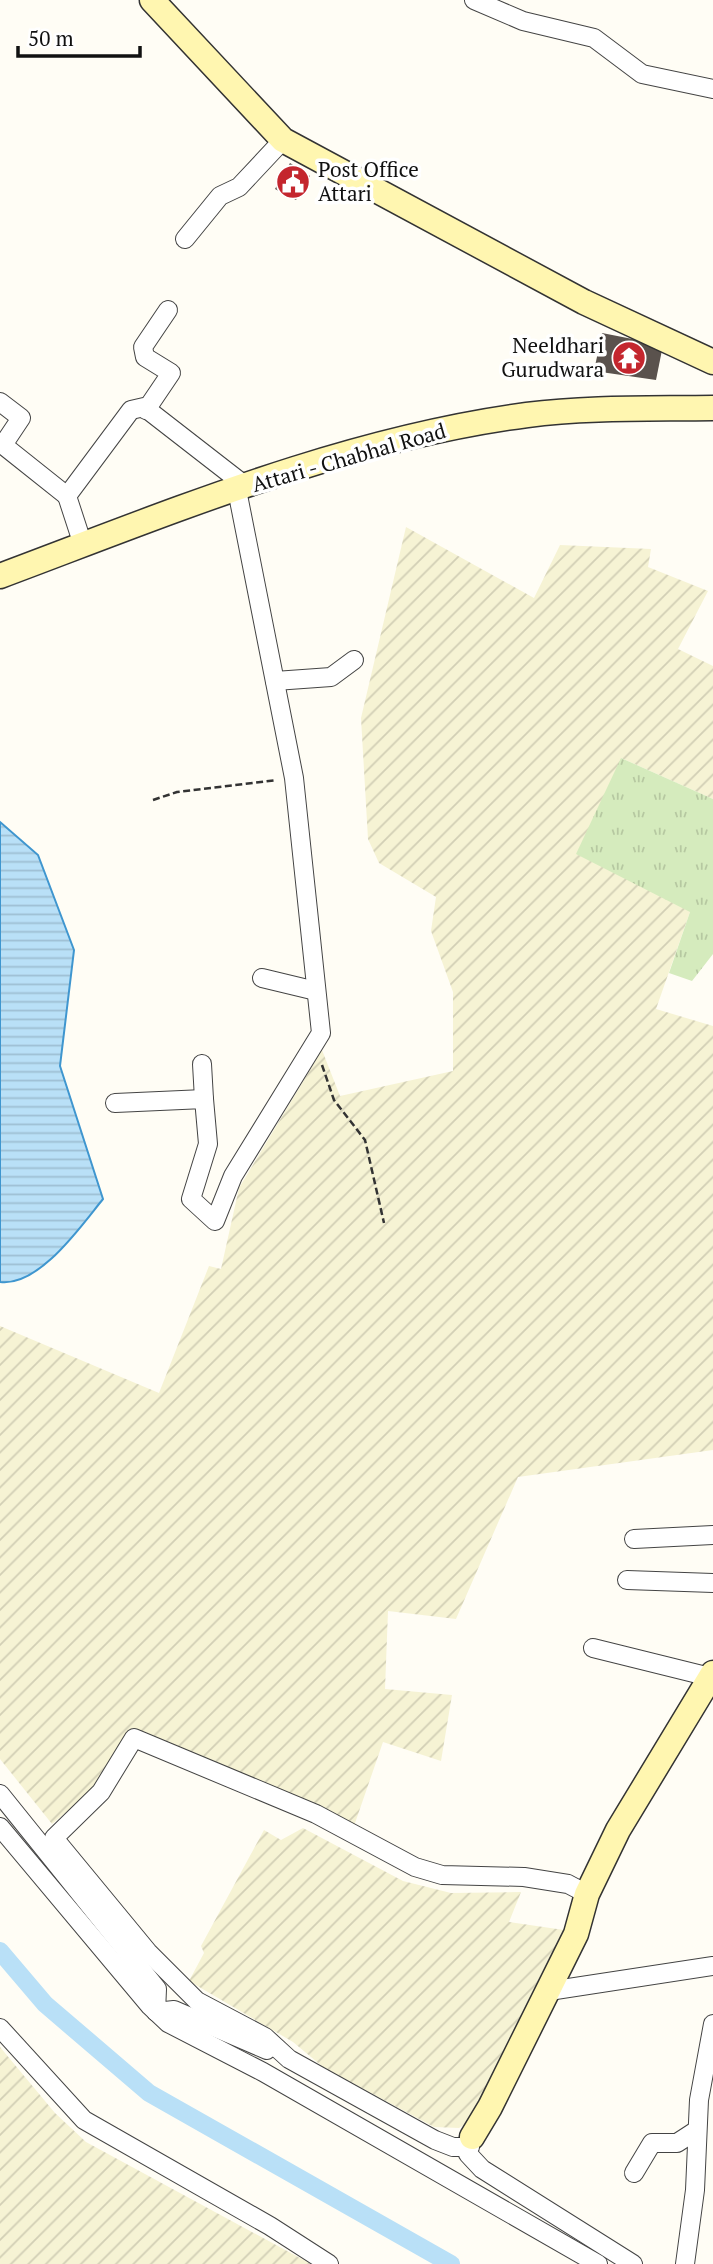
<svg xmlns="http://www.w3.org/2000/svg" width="713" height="2264" font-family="'PT Serif',serif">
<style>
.farmland{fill:url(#farmland-furrows)}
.grass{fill:url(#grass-tufts)}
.water{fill:url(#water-rules);stroke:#3f96cf;stroke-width:2}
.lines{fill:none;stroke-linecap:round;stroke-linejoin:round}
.canal{stroke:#b9e0f7;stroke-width:18}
.building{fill:#5a524d}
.street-casing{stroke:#444;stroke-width:20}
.secondary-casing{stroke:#333;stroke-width:27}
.path{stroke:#333;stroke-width:2.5;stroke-dasharray:7 3.5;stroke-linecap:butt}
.street{stroke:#fff;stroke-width:18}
.secondary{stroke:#fff6b0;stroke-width:24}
.labels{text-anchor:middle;stroke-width:7;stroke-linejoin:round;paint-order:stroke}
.poi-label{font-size:21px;fill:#111;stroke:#fff;text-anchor:start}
.street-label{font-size:21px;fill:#111;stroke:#fff}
</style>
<defs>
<pattern id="farmland-furrows" width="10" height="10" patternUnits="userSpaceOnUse" patternTransform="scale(1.75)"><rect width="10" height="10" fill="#f6f3d4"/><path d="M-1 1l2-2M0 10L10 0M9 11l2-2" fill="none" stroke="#d2cfb5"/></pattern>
<pattern id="grass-tufts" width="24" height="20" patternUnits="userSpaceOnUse" patternTransform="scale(1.75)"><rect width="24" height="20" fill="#d5ebbd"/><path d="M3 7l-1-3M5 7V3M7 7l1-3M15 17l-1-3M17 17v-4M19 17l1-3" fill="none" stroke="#b6c8a1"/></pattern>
<pattern id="water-rules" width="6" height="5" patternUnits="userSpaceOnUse" patternTransform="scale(1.75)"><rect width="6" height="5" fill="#b9e0f7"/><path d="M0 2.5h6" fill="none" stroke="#9ebfd3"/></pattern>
</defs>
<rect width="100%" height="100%" fill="#fffdf5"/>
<g class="farmland">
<path d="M 406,527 L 534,598 L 560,545 L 651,549 L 648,567 L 708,591 L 678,649 L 713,666 L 713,799 L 621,758 L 690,912 L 656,1009 L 713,1026 L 713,1450 L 518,1477 L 456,1619 L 388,1611 L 385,1689 L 452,1695 L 441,1761 L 383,1742 L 354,1826 L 315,1803 L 130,1730 L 94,1789 L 52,1824 L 0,1759 L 0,1326 L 159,1393 L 209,1266 L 221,1269 L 239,1188 L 322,1050 L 340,1096 L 453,1071 L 453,992 L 431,931 L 436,897 L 379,863 L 368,839 L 361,718 Z"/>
<path d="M 303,1828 L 403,1881 L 451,1893 L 521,1892 L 509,1922 L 564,1930 L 474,2118 L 459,2128 L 434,2127 L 323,2067 L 293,2042 L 189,1981 L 204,1953 L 201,1946 L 264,1830 L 281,1840 Z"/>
<path d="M 0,2047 L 55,2113 L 86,2142 L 311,2264 L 0,2264 Z"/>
</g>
<path class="grass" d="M 621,758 L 713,799 L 713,954 L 692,981 L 669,973 L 690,912 L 576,854 Z"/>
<path class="water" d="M 0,822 L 38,855 L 74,950 L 60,1066 L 103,1199 C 81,1226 39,1287 0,1282 Z"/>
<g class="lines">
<path class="canal" d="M 0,1951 L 45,2004 L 149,2093 L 451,2264"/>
</g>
<g class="building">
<path d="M 290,163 L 310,176 L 296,200 L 275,189 Z"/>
<path d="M 602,333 L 663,345 L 656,380 L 594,371 Z"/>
</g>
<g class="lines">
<g class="street-casing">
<g id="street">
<path d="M 474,0 L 523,21 L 594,38 L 642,74 L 713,89"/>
<path d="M 185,239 L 220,196 L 239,187 L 283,140"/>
<path d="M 0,402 L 21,418 L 3,445 L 67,496"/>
<path d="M 146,410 L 171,373 L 145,357 L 143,347 L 168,310"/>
<path d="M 83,545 L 67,496 L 131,410 L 144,407 L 247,487"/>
<path d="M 275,681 L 331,677 L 354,660"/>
<path d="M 262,978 L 316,991"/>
<path d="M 202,1064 L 204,1099"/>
<path d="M 115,1103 L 204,1099 L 208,1144 L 191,1199 L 215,1221 L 233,1176 L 321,1033 L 294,778 L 237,490"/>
<path d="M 634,1539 L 713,1535"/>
<path d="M 627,1580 L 713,1583"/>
<path d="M 593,1648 L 710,1677"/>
<path d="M 0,1794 L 157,1989 L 156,2012 L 174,2010 L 267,2050"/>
<path d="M 0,1827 L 150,2006 L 168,2023 L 263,2072 L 598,2264"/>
<path d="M 549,1991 L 713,1966"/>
<path d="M 0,2028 L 84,2120 L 270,2226 L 329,2264"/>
<path d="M 471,2140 L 468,2154 L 482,2169 L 633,2264"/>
<path d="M 470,2147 L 453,2147 L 435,2140 L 289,2059 L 265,2037 L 197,2001 L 148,1952 L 54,1838 L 101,1792 L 134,1738 L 316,1814 L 415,1867 L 442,1875 L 524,1877 L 568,1884 L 587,1894"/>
<path d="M 634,2173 L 652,2143 L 677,2143 L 697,2130"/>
<path d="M 685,2264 L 695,2190 L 699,2100 L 713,2024"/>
</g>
</g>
<g class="secondary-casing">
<g id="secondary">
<path d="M 152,0 L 283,140 L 584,302 L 713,362"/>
<path d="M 0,576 C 171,512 345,439 527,415 C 588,407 652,409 713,408"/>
<path d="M 472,2137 L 490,2107 L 576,1934 L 587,1894 L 618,1830 L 713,1673"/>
</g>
</g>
<g class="path">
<path d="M 153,800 L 177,792 L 277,780"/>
<path d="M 322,1065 L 334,1100 L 365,1140 L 384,1223"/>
</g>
<use href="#street" class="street"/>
<use href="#secondary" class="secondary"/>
</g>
<defs>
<g id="civic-disc" transform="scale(1.75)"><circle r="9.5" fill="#c4262e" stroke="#fff"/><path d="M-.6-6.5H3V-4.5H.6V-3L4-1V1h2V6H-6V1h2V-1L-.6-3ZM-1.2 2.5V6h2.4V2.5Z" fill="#fff"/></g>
<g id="temple-disc" transform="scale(1.75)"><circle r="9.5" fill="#c4262e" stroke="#fff"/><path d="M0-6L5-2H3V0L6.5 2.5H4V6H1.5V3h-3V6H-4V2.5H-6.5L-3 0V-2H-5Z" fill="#fff"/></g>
</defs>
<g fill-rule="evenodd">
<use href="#civic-disc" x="293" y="182"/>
<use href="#temple-disc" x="629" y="358"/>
</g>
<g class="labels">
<g class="poi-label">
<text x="318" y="177">Post Office<tspan x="318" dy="24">Attari</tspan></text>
<text x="604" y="353" text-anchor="end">Neeldhari<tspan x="604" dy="24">Gurudwara</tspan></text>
</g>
<g class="street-label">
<text transform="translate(349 458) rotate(-16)" y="7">Attari - Chabhal Road</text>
</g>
</g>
<path d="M18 46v10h122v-10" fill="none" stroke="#111111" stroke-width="3.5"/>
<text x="28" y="46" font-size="21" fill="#111111" stroke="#ffffff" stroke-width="5" paint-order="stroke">50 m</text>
</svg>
